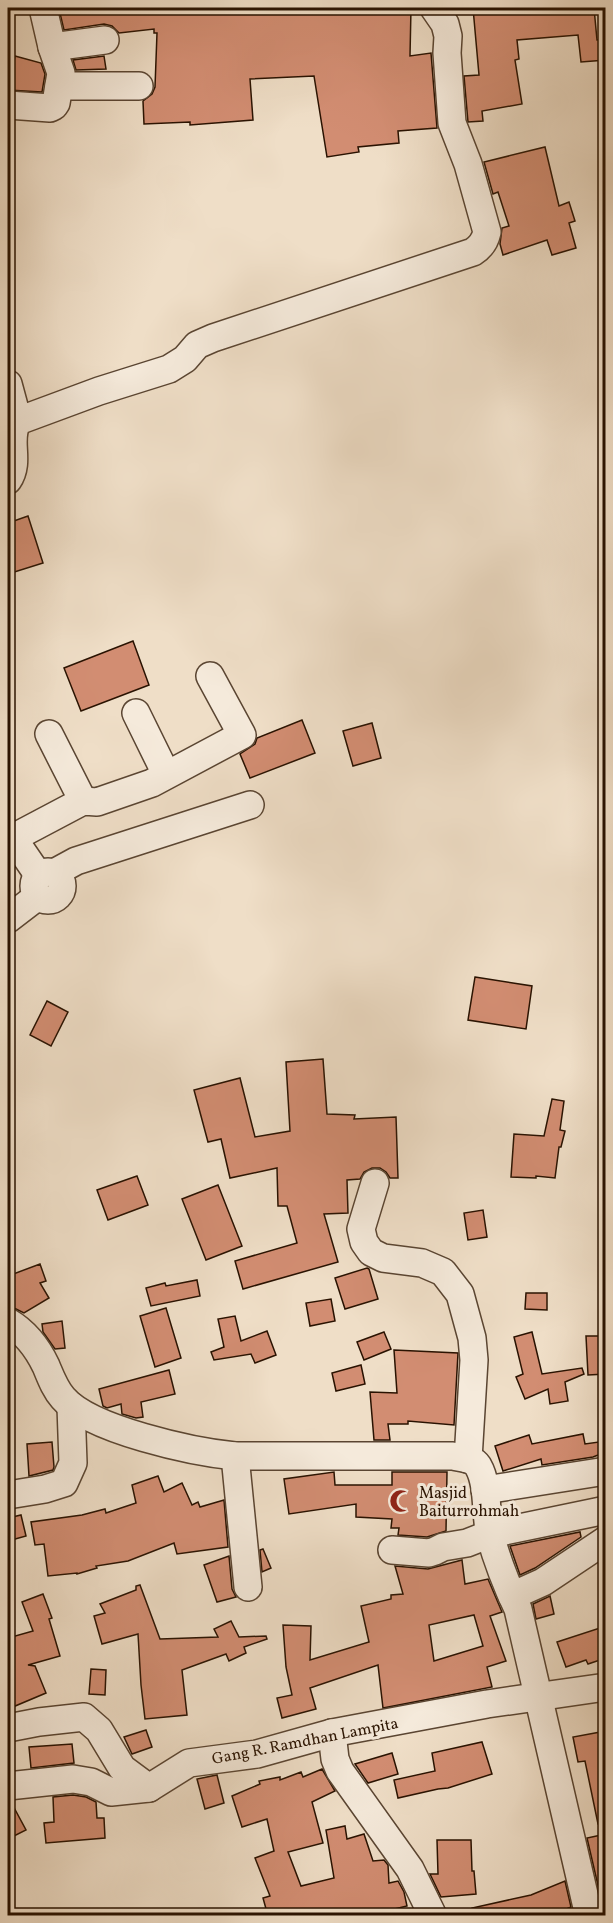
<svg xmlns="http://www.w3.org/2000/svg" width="613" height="1923" font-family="Vollkorn,serif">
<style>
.building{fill:#d28d72;stroke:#291201;stroke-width:1.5;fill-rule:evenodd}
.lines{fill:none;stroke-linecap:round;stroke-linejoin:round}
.minor-casing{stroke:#5a4532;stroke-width:30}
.minor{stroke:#f5eadb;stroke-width:27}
.labels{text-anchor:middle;stroke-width:6;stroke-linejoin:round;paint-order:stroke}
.poi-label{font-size:16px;fill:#291201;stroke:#f5eadb;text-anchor:start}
.street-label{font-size:16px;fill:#291201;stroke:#f5eadb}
</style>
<rect width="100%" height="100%" fill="#efdec7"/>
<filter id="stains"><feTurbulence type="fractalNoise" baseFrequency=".00333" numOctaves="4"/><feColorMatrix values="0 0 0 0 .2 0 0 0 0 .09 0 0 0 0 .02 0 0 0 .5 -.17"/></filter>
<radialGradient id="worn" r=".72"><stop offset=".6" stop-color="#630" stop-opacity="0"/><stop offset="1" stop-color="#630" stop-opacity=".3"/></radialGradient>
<g class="building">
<path d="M 76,8 L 411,8 L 410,56 L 431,53 L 437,128 L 398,131 L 399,143 L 358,147 L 359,152 L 327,157 L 314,76 L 250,79 L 253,120 L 190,125 L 190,122 L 144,124 L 143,101 L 152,94 L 155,87 L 157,33 L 154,33 L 154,29 L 119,33 L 112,26 L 104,24 L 64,30 L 59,9 Z"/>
<path d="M 473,8 L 594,8 L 597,40 L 606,39 L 606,60 L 581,62 L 578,35 L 517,40 L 519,59 L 515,60 L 522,104 L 482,111 L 483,121 L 468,122 L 464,76 L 479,75 Z"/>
<path d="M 15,56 L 41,63 L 45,74 L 42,92 L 8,90 Z"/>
<path d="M 104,56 L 106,69 L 76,70 L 73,60 Z"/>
<path d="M 545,147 L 559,206 L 569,202 L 575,221 L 569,223 L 576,248 L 552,255 L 547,240 L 503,255 L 500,244 L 502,228 L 509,226 L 498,192 L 493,194 L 484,162 Z"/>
<path d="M 28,516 L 43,563 L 8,574 L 8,523 Z"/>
<path d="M 133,641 L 149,685 L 81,711 L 64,668 Z"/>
<path d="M 302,720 L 315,753 L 250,778 L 240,754 L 255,744 L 257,738 Z"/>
<path d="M 372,723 L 381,758 L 353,766 L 343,731 Z"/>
<path d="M 475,977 L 532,986 L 526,1029 L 468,1020 Z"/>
<path d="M 47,1001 L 68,1012 L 51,1046 L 30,1035 Z"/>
<path d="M 323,1059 L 327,1114 L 355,1115 L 354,1119 L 396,1117 L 398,1178 L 390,1178 L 386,1172 L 380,1168 L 372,1168 L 364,1172 L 360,1179 L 347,1180 L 348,1213 L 324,1214 L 338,1262 L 243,1289 L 235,1261 L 297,1243 L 287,1206 L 278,1206 L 277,1168 L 230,1178 L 221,1139 L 208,1142 L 194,1090 L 240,1078 L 255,1137 L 290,1131 L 286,1062 Z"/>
<path d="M 552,1099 L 564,1101 L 560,1130 L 565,1131 L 561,1147 L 559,1147 L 555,1178 L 536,1176 L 536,1178 L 511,1177 L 514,1134 L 544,1136 Z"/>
<path d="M 137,1176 L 148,1205 L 108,1220 L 97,1190 Z"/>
<path d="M 218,1185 L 242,1246 L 206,1260 L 182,1199 Z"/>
<path d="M 483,1210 L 487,1237 L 468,1240 L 464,1213 Z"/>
<path d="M 40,1264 L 46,1281 L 40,1283 L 49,1298 L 24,1313 L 16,1309 L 8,1306 L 8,1276 Z"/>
<path d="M 367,1268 L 369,1269 L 378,1299 L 345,1309 L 335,1278 Z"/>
<path d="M 197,1280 L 200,1296 L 151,1306 L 146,1288 L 165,1283 L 166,1286 Z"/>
<path d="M 526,1293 L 547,1293 L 547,1310 L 525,1309 Z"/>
<path d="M 331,1299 L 335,1321 L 310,1326 L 306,1303 Z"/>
<path d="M 166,1308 L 181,1358 L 155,1367 L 140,1316 Z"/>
<path d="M 235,1316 L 241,1341 L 267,1331 L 276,1355 L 255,1363 L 251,1354 L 214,1360 L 211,1352 L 224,1347 L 218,1319 Z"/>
<path d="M 62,1321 L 65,1348 L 55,1349 L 43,1332 L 42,1324 Z"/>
<path d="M 384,1332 L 391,1349 L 364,1360 L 357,1342 Z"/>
<path d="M 532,1332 L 542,1374 L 582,1368 L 584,1374 L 565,1382 L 568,1401 L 550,1404 L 548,1389 L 525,1399 L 516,1377 L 523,1374 L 514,1337 Z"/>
<path d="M 586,1336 L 606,1336 L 606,1374 L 588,1375 Z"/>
<path d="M 394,1350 L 458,1353 L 454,1425 L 408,1421 L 408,1424 L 388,1424 L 390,1440 L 374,1440 L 370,1392 L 397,1393 Z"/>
<path d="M 361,1365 L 365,1384 L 336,1391 L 332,1373 Z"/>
<path d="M 169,1370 L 175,1394 L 141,1402 L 143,1417 L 136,1418 L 122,1414 L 121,1404 L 107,1408 L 103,1406 L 99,1389 Z"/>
<path d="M 583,1434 L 585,1444 L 606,1441 L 606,1452 L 593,1457 L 542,1465 L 541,1459 L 503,1471 L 495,1446 L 529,1435 L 532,1444 Z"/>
<path d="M 52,1442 L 54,1467 L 53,1470 L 29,1476 L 27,1444 Z"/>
<path d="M 334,1472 L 335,1485 L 392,1485 L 392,1472 L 447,1472 L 446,1531 L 427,1537 L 398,1535 L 399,1528 L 391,1528 L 392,1519 L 356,1517 L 356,1504 L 289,1514 L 284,1479 Z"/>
<path d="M 158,1476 L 164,1492 L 182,1483 L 192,1505 L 198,1502 L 200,1507 L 224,1500 L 228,1547 L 177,1554 L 174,1543 L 128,1561 L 96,1566 L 97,1568 L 77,1574 L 77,1573 L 48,1576 L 44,1544 L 35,1545 L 31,1522 L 82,1515 L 105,1509 L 106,1513 L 136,1503 L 132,1485 Z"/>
<path d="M 21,1515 L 26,1536 L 8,1541 L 8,1518 Z"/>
<path d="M 580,1532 L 581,1537 L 535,1568 L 520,1575 L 510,1546 Z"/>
<path d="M 263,1549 L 271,1568 L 262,1572 L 260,1550 Z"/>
<path d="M 229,1556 L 232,1589 L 236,1597 L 217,1602 L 204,1565 Z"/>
<path d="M 462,1560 L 465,1584 L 488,1579 L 502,1612 L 490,1616 L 506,1661 L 487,1667 L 492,1687 L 383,1708 L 378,1665 L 310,1688 L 316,1709 L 282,1718 L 277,1698 L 292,1695 L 286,1667 L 283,1625 L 311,1626 L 310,1660 L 369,1642 L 361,1606 L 391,1599 L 391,1595 L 403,1594 L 395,1566 L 428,1569 ZM 474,1615 L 483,1646 L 434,1661 L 429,1625 Z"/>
<path d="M 140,1585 L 160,1639 L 218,1637 L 214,1629 L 231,1621 L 239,1637 L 266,1636 L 267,1639 L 244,1647 L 246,1653 L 229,1661 L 226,1654 L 182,1670 L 187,1715 L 145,1719 L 141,1685 L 138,1634 L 102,1644 L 94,1616 L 105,1613 L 100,1604 L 136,1590 L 136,1586 Z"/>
<path d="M 43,1594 L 52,1618 L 49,1619 L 60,1656 L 28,1665 L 35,1666 L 46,1693 L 8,1709 L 8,1638 L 33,1631 L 22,1602 Z"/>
<path d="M 550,1596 L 554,1614 L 536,1619 L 533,1604 Z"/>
<path d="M 606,1626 L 606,1658 L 588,1664 L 586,1660 L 566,1667 L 557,1642 Z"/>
<path d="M 91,1669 L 106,1670 L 105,1695 L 89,1694 Z"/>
<path d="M 146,1730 L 152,1747 L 132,1754 L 124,1737 Z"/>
<path d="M 606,1731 L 606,1823 L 598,1824 L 585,1761 L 578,1762 L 573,1737 Z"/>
<path d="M 482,1742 L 492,1774 L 448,1788 L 438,1789 L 398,1798 L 394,1780 L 435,1771 L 432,1753 Z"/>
<path d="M 72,1744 L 74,1763 L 31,1768 L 29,1747 Z"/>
<path d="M 392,1753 L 398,1774 L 368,1783 L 355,1764 Z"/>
<path d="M 322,1769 L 335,1791 L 312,1802 L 323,1843 L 288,1852 L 301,1886 L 334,1878 L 326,1830 L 345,1826 L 347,1839 L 364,1834 L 373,1861 L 384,1860 L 388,1865 L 389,1883 L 398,1881 L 404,1892 L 407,1906 L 365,1916 L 345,1916 L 344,1911 L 324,1916 L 268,1916 L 263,1898 L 270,1896 L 255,1858 L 274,1851 L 267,1819 L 242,1827 L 232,1796 L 260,1784 L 259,1781 L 280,1777 L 280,1780 L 301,1772 L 303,1777 Z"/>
<path d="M 217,1775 L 224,1803 L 205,1809 L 197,1779 Z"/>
<path d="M 73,1795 L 86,1797 L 96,1802 L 97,1818 L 104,1818 L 105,1838 L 46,1843 L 44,1823 L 54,1822 L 53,1797 Z"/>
<path d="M 8,1801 L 11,1802 L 26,1830 L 8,1839 Z"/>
<path d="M 606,1834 L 606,1892 L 600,1894 L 587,1838 Z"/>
<path d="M 437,1840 L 471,1840 L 472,1871 L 474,1871 L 476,1894 L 441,1897 L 430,1874 L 438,1874 Z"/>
<path d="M 565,1881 L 571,1907 L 550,1916 L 473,1916 L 472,1908 L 531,1895 Z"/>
</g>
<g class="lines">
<g class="minor-casing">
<g id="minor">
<path d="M 52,47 L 105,40"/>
<path d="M 59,86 L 139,86"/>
<path d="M 8,105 L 50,108 L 54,106 L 56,103 L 61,73 L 52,47 L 43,8"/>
<path d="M 8,384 L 18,421"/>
<path d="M 8,480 C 21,461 6,438 18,421 L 99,391 L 169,369 L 185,359 L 197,345 L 213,338 L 473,252 C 481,247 485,241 487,232 L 468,164 L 452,123 L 447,53 L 448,36 L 445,24 L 434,8"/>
<path d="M 136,713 L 166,774"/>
<path d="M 49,734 L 83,801"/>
<circle cx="48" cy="886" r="14"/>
<path d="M 54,873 L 76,861 L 250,805"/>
<path d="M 39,876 L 13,838 L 83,801 L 97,802 L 152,783 L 242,735 L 210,676"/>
<path d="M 8,919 L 38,896"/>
<path d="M 375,1183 L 361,1229 L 364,1242 L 371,1252 L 383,1258 L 422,1263 L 443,1272 L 460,1294 L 472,1338 L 474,1360 L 468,1459"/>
<path d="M 8,1322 C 25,1332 37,1347 46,1366 C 51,1378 55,1389 63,1398 C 90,1430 194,1452 235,1456 L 453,1456 C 461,1458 473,1458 478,1466 C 489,1485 485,1514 490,1535 C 497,1560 507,1586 518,1609 L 589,1916"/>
<path d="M 235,1456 L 248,1587"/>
<path d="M 485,1490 L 606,1471"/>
<path d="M 8,1495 L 45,1489 L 64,1483 L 73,1463 L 71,1406"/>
<path d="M 392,1550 L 429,1553 L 435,1551 L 443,1547 L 467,1543 L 490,1534 L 606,1510"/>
<path d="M 512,1596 L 543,1582 L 606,1540"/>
<path d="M 8,1728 L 39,1722 L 84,1717 L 99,1730 L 122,1768 L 149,1788"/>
<path d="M 332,1733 L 335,1759 L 340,1771 L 410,1869 L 433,1916"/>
<path d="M 8,1786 L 73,1779 L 91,1782 L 111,1792 L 149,1788 L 189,1763 L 257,1754 L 332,1733 L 487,1704 L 606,1687"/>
</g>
</g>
<use href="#minor" class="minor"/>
</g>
<defs>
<g id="mosque-bare" transform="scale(1.8)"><path d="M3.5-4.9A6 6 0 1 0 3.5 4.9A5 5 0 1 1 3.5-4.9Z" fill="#8f2418" stroke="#f5eadb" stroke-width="2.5" paint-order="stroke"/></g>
</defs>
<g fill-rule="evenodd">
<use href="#mosque-bare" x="401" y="1501"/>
</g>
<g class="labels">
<g class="poi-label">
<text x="419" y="1498">Masjid<tspan x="419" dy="18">Baiturrohmah</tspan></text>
</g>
<g class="street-label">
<text transform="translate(305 1740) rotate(-11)" y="6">Gang R. Ramdhan Lampita</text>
</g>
</g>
<rect width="613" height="1923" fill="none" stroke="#efdec7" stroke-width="30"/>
<rect x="9" y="9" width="595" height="1905" fill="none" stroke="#291201" stroke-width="3"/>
<rect x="15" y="15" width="583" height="1893" fill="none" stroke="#291201" stroke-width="1.5"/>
<rect width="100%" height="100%" filter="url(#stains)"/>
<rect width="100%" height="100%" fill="url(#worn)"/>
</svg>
